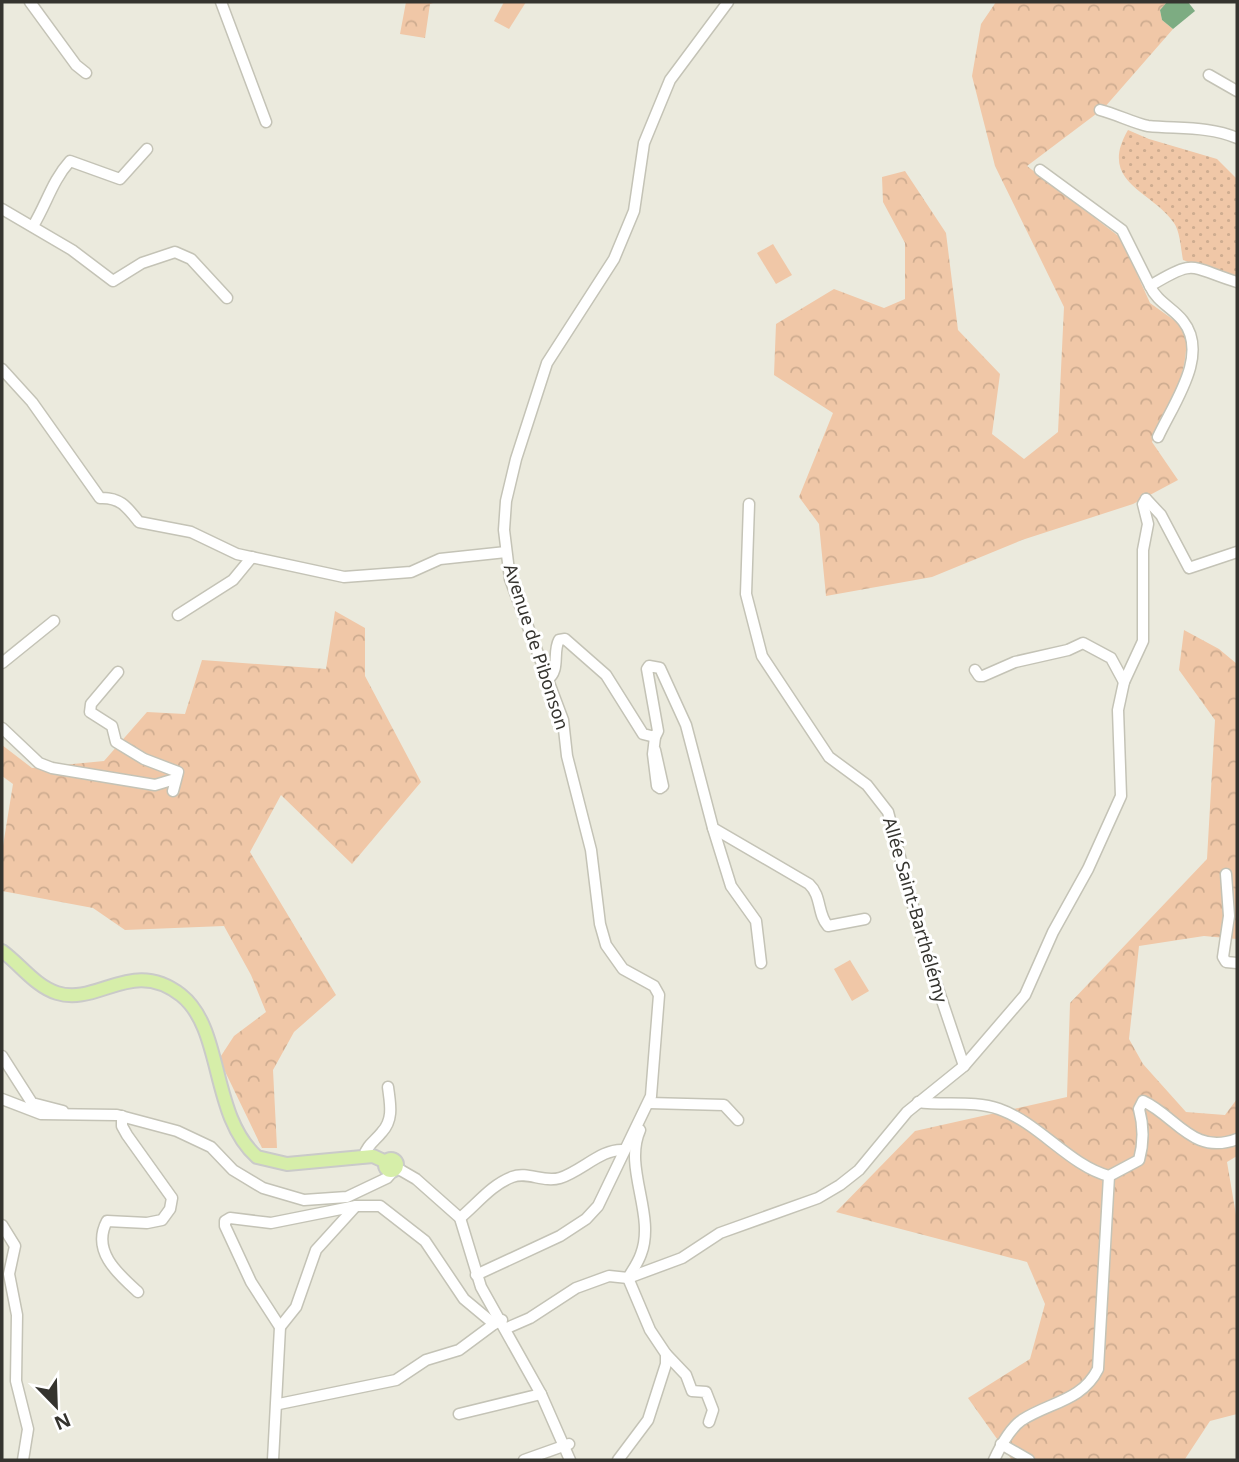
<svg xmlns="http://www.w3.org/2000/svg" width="1239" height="1462" font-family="'Noto Sans',sans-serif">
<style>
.grass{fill:url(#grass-dots)}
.forest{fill:url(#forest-crowns)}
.pitch{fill:#f0c7a7}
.water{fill:#7dac82}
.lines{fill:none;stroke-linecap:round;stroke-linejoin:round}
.minor-casing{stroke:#c4c3b6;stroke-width:13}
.major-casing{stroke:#cacac9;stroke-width:16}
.minor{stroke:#fff;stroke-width:10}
.major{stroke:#d6eea9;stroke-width:12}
.labels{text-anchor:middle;stroke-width:6;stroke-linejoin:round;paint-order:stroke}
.street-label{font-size:18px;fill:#35342f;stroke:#fff}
</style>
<defs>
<pattern id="grass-dots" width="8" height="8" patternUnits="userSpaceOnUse" patternTransform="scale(1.75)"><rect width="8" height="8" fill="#f0c7a7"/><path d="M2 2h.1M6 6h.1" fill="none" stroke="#ceac90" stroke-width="1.8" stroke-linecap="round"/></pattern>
<pattern id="forest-crowns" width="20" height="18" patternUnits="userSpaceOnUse" patternTransform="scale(1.75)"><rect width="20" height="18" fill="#f0c7a7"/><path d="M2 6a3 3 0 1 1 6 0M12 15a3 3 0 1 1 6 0" fill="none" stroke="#ceac90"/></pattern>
</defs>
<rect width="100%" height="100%" fill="#ebeadd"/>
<path class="grass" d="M 1128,130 L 1149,139 L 1217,159 L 1237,179 L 1237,279 L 1183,260 C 1181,250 1180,231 1174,223 C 1153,191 1097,183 1128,130 Z"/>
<g class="forest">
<path d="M 406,2 L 436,2 L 430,4 L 425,38 L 400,34 Z"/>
<path d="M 996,2 L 1167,2 L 1160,10 L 1162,20 L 1173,29 L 1104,108 L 1027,166 L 1121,238 L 1150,303 L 1185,328 C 1192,370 1169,405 1152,442 L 1178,480 L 1133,504 L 1022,540 L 932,577 L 826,596 L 819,524 L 799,497 L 833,413 L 774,375 L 776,324 L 834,289 L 884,308 L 905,299 L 905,243 L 883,202 L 882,177 L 905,171 L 946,233 L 958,330 L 1000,374 L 992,434 L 1024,459 L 1058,432 L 1064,307 L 995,166 L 972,76 L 981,24 Z"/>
<path d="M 335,611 L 365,628 L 365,676 L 421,782 L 352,864 L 281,795 L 250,852 L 336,995 L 294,1032 L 273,1070 L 277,1148 L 262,1148 L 219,1059 L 234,1036 L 266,1012 L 251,975 L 224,926 L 125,930 L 93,908 L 2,891 L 2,852 L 13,784 L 2,776 L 2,745 L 32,768 L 104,761 L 147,712 L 185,714 L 202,660 L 326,669 Z"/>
<path d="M 1184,630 L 1219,649 L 1237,664 L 1237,939 L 1204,936 L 1139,946 L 1129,1039 L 1143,1064 L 1186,1112 L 1225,1115 L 1237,1099 L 1237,1156 L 1227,1162 L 1237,1221 L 1237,1414 L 1210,1421 L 1185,1459 L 1012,1460 L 968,1398 L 1030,1359 L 1045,1304 L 1027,1262 L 836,1212 L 915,1131 L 1067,1097 L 1070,1003 L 1207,859 L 1215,720 L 1179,670 Z"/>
</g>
<g class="pitch">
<path d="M 504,2 L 526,2 L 509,29 L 494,21 Z"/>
<path d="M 773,244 L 792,275 L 776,284 L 757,253 Z"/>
<path d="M 850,960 L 869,991 L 852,1001 L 834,969 Z"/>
</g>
<path class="water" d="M 1167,2 L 1188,2 L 1195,11 L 1173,29 L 1162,20 L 1160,10 Z"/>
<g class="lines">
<g class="minor-casing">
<g id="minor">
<path d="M 30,2 L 76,65 L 86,73"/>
<path d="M 221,2 L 266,122"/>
<path d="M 1209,75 L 1237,91"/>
<path d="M 1100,110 C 1116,114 1136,124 1148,126 C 1178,129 1209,126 1237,138"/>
<path d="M 1040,170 L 1122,230 L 1150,286"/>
<path d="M 2,209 L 72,250 L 113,281 L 142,263 L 175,252 L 191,259 L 227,298"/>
<path d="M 33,226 C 47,203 52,181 70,161 L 120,179 L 147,149"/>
<path d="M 2,369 L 32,402 L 100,498 C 120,497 127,507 139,522 L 191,532 L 237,554 L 344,577 L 411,572 L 440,559 L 506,552"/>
<path d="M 1158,437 C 1173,404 1210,355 1183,321 C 1173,308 1157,302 1150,286 C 1196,258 1189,267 1237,282"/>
<path d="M 1146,499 L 1161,515 L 1189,568 L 1237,552"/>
<path d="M 749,504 L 746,594 L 762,656 L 829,757 L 867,785 L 888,812 L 924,947 L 964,1066"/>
<path d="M 178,615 L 233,580 L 252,557"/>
<path d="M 2,663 L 54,621"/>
<path d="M 975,670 L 979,676 L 983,676 L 1015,662 L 1068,650 L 1083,643 L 1111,658 L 1124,682"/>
<path d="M 118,672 L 91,704 L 90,712 L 112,726 L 116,742 L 144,759 L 178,772 L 173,791"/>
<path d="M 547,680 C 561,670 552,653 559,640 L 565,639 L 606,675 L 643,734 L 655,737 L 658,731 L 647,669 L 649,666 L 660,668 L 686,725 L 713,828 L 809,884 C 822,896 817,914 828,926 L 865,919"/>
<path d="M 2,728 L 39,763 L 52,768 L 155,785 L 175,779"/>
<path d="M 655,737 L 653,754 L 657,786 L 660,788 L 663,786 L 655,750"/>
<path d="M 713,828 L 731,886 L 756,921 L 761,963"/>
<path d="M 1226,874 L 1229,916 L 1223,957 L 1226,962 L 1237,963"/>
<path d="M 2,1056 L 32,1103 L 63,1111"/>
<path d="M 2,1099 L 41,1114 L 117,1115 L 177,1131 L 211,1147 L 233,1170 L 263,1188 L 304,1200 L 347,1197 L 387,1178 L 393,1171"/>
<path d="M 918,1102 C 945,1106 973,1100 999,1109 C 1039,1123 1070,1166 1109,1176 L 1139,1160 C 1144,1142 1144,1127 1139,1109 L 1143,1101 C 1176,1116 1193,1156 1237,1139"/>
<path d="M 649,1103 L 724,1105 L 738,1120"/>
<path d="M 122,1116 L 122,1126 L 127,1135 L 172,1198 L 170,1209 L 162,1220 L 147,1223 L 107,1221 C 91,1251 118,1274 138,1292"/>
<path d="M 364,1156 C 367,1145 375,1141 382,1132 C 394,1119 390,1103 388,1087"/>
<path d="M 397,1168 L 416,1179 L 460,1218 L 481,1287 L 541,1394 L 570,1460"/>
<path d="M 460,1218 C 477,1204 491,1185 512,1177 C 528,1171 543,1183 560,1178 C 582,1171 602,1148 624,1150"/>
<path d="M 2,1225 L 15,1246 L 9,1274 L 17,1315 L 16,1381 L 28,1429 L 23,1460"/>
<path d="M 476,1275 L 560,1236 L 586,1219 L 598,1206 L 651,1096 L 659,995 L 654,986 L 623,969 L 606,945 L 600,924 L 591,850 L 567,756 L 563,720 L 510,579 L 504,530 L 506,501 L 516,459 L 547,363 L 614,259 L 634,211 L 644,143 L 670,80 L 728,2"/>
<path d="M 280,1327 L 296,1307 L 316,1250 L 356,1206"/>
<path d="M 507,1328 L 530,1318 L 576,1288 L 609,1276 L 628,1278 L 682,1258 L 720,1233 L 818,1198 L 840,1185 L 859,1170 L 907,1112 L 964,1066 L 1025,995 L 1053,932 L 1088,869 L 1121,796 L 1118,710 L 1124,682 L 1143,641 L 1143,550 L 1148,524 L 1143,504 L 1146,499"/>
<path d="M 666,1354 L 686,1375 L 692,1391 L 706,1392 L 713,1410 L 709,1422"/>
<path d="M 279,1404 L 396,1380 L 426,1360 L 459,1350 L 494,1324"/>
<path d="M 459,1414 L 541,1394"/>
<path d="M 1001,1444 L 1029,1460"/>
<path d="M 273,1460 L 280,1327 L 251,1282 L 225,1226 L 225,1221 L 230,1218 L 271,1223 L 356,1206 L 380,1206 L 425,1241 L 464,1299 L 494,1324 L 502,1320"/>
<path d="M 524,1460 L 569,1444"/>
<path d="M 618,1460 L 648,1420 L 666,1364 L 666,1354 L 650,1330 L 628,1278 C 632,1271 638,1263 641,1254 C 656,1215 623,1168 640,1130"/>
<path d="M 994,1460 C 1000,1447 1009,1429 1022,1420 C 1050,1402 1082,1401 1098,1369 L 1109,1176"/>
</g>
</g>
<g class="major-casing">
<g id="major">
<path d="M 2,951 C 20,964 35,986 57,993 C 98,1006 132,957 181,995 C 224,1029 210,1115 257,1157 L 287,1164 L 373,1156 L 386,1162"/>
<circle cx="391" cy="1165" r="6"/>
</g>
</g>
<use href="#minor" class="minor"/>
<use href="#major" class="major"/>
</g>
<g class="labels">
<g class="street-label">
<text transform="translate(536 647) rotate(72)" y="6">Avenue de Pibonson</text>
<text transform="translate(915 910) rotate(74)" y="6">Allée Saint-Barthélémy</text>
</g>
</g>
<rect width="1239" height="1462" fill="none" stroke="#35342f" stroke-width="7"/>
<g transform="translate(56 1406) rotate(157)" stroke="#ffffff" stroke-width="5" paint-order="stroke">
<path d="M0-5L12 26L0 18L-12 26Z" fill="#35342f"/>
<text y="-10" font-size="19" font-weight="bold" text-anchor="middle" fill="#35342f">N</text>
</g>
</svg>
